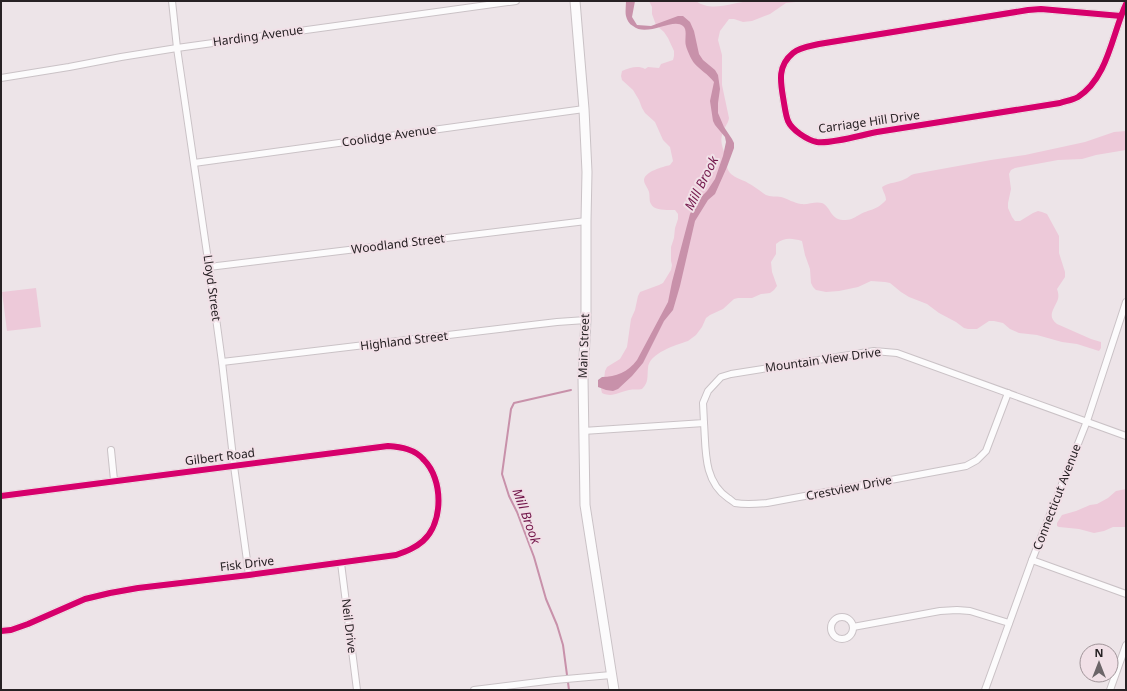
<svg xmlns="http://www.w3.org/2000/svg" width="1127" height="691" font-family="'Noto Sans',sans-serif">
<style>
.green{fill:#edc9d9}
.water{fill:#c891aa}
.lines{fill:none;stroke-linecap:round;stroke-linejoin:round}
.stream{stroke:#c891aa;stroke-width:2}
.street-casing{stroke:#cac2c6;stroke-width:8}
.secondary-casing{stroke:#cac2c6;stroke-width:11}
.street{stroke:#fcfbfc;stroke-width:6}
.secondary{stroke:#fcfbfc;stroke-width:9}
.cycleway-casing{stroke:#f1e0e7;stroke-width:8}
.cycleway{stroke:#d6006c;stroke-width:6}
.labels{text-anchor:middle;stroke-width:4;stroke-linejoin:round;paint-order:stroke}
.street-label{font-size:12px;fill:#272124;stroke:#f1e0e7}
.water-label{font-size:13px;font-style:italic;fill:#72164a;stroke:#f1e0e7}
</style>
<rect width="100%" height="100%" fill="#ede4e8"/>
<g class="green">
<path d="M 649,1 L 696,1 C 712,13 733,2 750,1 C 769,0 788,1 806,1 L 786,3 L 770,14 L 752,21 L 743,22 L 734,19 L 729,19 L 720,31 L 718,40 L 722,55 L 722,85 L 729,118 C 728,125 723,128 722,135 C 720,142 723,148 725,155 C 726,160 726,166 728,170 C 732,178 742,179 748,183 C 754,186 760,191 766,195 C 770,197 776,196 781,197 C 788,199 794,203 801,204 C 808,205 815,201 822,203 C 831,207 830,219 843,220 C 851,220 852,219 859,215 C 869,209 876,211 886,200 C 886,195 883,192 882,187 C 889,182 898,183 905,179 C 908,178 910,175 914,174 L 991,160 L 1025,155 L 1085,142 L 1114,132 L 1126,131 L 1126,150 L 1096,155 L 1082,159 L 1058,160 L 1015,168 L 1011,170 L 1009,174 L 1011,189 L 1008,203 L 1008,208 L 1012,217 L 1015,221 L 1020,221 L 1033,213 L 1038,211 L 1042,212 L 1047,214 L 1059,236 L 1059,253 L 1065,272 L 1065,277 L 1057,289 C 1058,292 1059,295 1058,299 C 1055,308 1046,316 1057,324 L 1091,339 L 1101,342 L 1101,348 L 1099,351 L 1077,344 L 1062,342 L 1037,335 L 1019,333 L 1010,329 L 1003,323 L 994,321 L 989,321 L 977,329 L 968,329 L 964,328 L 956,322 L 939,313 L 927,304 L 909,297 L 901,292 L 890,283 L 885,282 L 871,281 L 858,287 L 839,291 L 826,292 L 816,290 L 813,287 L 811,283 L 810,269 L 805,255 L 802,241 C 792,238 784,237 776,244 L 776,254 L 771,262 L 772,272 L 777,286 L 774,290 L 770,293 L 761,294 L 752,298 L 738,298 L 734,299 L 723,309 L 710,315 L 706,318 L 702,327 L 696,335 L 688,341 C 676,345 649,353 648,368 C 647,377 649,382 642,389 C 638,390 633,389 629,390 C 618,392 613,398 602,393 L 601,389 L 604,380 L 605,371 L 607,367 L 620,359 L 627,347 L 631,319 L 635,310 L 638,296 L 640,292 L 659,285 L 663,283 L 671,270 L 672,265 L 671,261 L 671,247 L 674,238 L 675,228 L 678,219 L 678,214 L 675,210 C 668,210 654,211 651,204 C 649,201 650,196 649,192 C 648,188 644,184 644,180 C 645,171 663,167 670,165 L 673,161 L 670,147 L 663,140 L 655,122 L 645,113 L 642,108 L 639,100 L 633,90 L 622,80 L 621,76 L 622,71 C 629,68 638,65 645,69 L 648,67 L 659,68 L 661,64 L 673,60 L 674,56 L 674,51 L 668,38 L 664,32 L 656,25 L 652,14 L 652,7 Z"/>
<path d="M 36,288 L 41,327 L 7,331 L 2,292 Z"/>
<path d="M 1126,489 L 1126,527 L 1113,527 L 1104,531 L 1094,533 L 1079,529 L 1059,527 L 1057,526 L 1057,523 L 1062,515 L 1076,511 L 1090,505 L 1097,504 L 1108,498 L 1116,491 Z"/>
</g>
<path class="water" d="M 626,1 L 635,1 L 632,17 L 637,25 L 651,26 L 678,16 L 683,16 L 690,22 L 694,31 L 699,54 L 703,60 L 715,70 L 718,75 L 720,89 L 718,103 L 718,113 L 724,127 L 732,139 L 734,143 L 734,148 L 727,167 L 715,194 L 708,200 L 695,221 L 680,286 L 673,310 L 664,321 L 643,363 L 632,376 L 618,389 L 613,391 L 606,390 L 598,387 L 598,380 L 602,377 C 616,377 628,372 637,360 L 668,302 L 672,282 L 690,214 L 697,201 L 707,191 L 715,179 L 723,156 L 726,142 L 725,137 L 715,125 L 713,121 L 710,101 L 714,82 C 708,74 700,70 694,63 C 691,59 687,50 686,46 C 684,40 688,30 683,26 C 673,17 647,38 633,26 C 629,24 627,20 626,16 C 625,12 626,6 626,1 Z"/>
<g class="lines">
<path class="stream" d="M 569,690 L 563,645 L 557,625 L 546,599 L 534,557 L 517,512 L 509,496 L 502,474 L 511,409 L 514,403 L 571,390"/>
<g class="street-casing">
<g id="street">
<path d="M 172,1 L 177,48 L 209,267 L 222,362 L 234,466 L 249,575"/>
<path d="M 1121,16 L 1041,9 L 1028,10 L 819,44 C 811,46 800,47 793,53 C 776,67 781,84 784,103 C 785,109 786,116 788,121 C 792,130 807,140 817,142 C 832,144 861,135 877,132 C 938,122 999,113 1060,103 C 1066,101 1073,100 1078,97 C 1108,78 1112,34 1126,4"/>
<path d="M 1,78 L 69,67 L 121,57 L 177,48 L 516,1"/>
<path d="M 194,163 L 584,109"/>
<path d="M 209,267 L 586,221"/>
<path d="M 222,362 L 557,322 L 586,320"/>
<path d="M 704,423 C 706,449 703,481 728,498 C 730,499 733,502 735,503 C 746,505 757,504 767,503 L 966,466 L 977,460 L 986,451 L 1008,393"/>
<path d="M 583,431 L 704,423 L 703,403 L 708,391 L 721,377 L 731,374 L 874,351 L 897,353 L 1126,436"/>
<path d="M 111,450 L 114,480"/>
<path d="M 1,496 L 388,446 C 401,447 415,449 424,460 C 443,479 444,522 423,541 C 415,548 407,551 396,555 L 249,575 L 138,588 L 110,593 L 85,599 L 28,624 L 11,630 L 1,631"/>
<path d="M 1032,560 L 1126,594"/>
<path d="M 341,563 L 357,690"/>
<circle cx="842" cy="628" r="11"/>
<path d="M 853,627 L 940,611 L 957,610 L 970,611 L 1009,623"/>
<path d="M 474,690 L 555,680 L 611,675"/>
<path d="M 985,690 L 1032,560 L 1087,421 L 1126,302"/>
<path d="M 1110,690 L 1126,645"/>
</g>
</g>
<g class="secondary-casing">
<path id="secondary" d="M 575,1 L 584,109 L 587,172 L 586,221 L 586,320 L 583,378 L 585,505 L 614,690"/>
</g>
<use href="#street" class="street"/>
<use href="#secondary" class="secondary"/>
<g class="cycleway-casing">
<g id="cycleway">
<path d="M 1121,16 L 1041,9 L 1028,10 L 819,44 C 811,46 800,47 793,53 C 776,67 781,84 784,103 C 785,109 786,116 788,121 C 792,130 807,140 817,142 C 832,144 861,135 877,132 C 938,122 999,113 1060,103 C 1066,101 1073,100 1078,97 C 1108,78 1112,34 1126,4"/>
<path d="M 1,496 L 388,446 C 401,447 415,449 424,460 C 443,479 444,522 423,541 C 415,548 407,551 396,555 L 249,575 L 138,588 L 110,593 L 85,599 L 28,624 L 11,630 L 1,631"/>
</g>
</g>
<use href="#cycleway" class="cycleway"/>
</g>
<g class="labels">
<g class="street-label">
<text transform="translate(258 36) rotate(-8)" y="4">Harding Avenue</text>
<text transform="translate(869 122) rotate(-8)" y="4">Carriage Hill Drive</text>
<text transform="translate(389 136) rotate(-8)" y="4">Coolidge Avenue</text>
<text transform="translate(398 244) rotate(-7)" y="4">Woodland Street</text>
<text transform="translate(212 288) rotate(82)" y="4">Lloyd Street</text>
<text transform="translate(404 341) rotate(-7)" y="4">Highland Street</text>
<text transform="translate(584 346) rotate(-88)" y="4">Main Street</text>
<text transform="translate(823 360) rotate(-8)" y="4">Mountain View Drive</text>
<text transform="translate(220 457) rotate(-7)" y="4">Gilbert Road</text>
<text transform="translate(849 488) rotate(-11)" y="4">Crestview Drive</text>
<text transform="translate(1057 497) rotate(-69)" y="4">Connecticut Avenue</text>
<text transform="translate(247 564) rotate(-7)" y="4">Fisk Drive</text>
<text transform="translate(349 626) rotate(83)" y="4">Neil Drive</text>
</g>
<g class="water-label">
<text transform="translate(701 183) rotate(-63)" y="5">Mill Brook</text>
<text transform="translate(527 516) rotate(70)" y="5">Mill Brook</text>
</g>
</g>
<rect width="1127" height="691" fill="none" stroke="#272124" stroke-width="4"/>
<g transform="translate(1099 663)"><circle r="19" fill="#f1e0e7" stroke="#a09499"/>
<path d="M0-3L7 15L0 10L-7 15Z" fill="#6c6569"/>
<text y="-6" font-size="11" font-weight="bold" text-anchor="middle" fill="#272124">N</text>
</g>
</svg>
